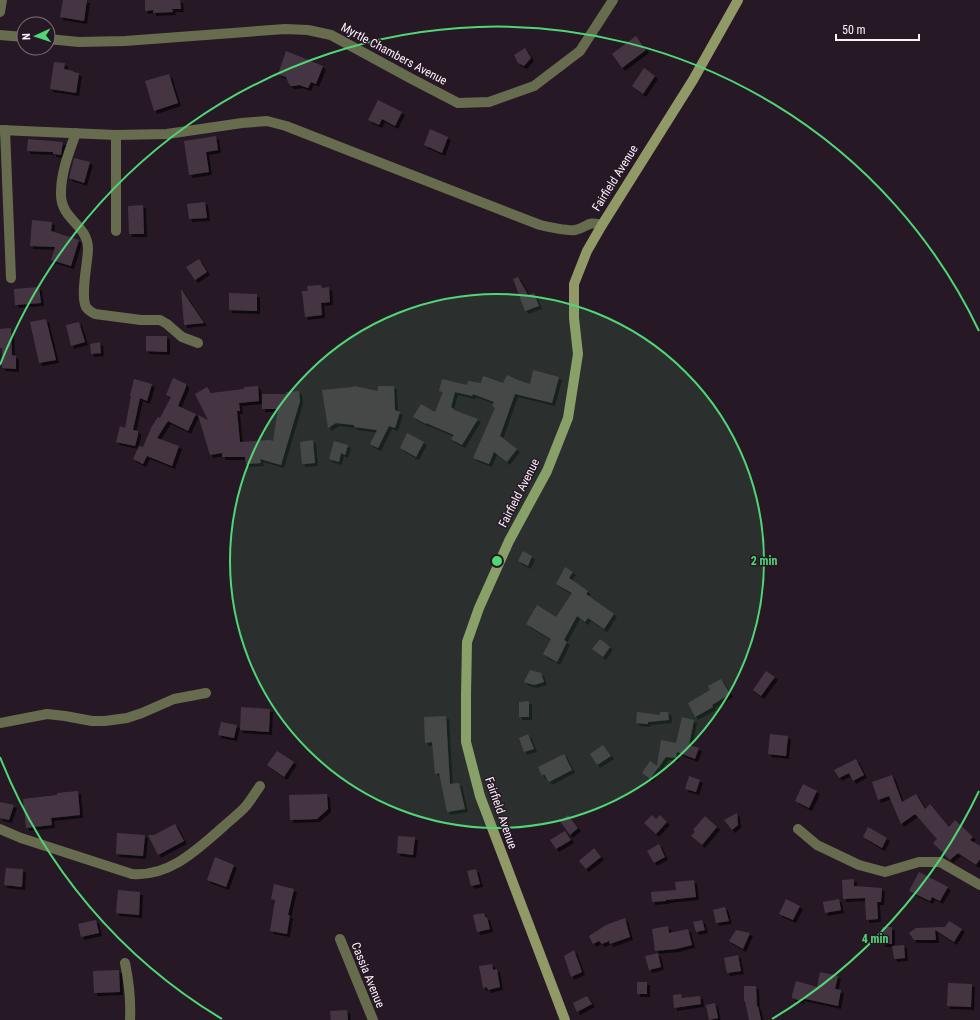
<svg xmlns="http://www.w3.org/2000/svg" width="980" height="1020" font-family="'Roboto Condensed',sans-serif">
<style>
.building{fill:#443643;filter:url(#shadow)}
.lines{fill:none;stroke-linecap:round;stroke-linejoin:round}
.street{stroke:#676c4e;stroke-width:10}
.secondary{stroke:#919967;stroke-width:10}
.ring{fill:none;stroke:#4fd675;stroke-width:2}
.labels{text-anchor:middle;stroke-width:3;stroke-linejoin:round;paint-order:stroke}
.street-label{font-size:12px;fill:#fbf1fa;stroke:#261925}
.centre{fill:#4fd675;stroke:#261925;stroke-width:2}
.ring-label{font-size:12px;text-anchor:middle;font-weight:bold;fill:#4fd675;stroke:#261925;stroke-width:3;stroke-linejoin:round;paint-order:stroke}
</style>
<defs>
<filter id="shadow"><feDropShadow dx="3" dy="3" stdDeviation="0" flood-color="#0009"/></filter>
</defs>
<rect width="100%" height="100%" fill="#261925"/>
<g class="building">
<path d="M 63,0 L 87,0 L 84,21 L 60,17 Z"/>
<path d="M 145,0 L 180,0 L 181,9 L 172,9 L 173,12 L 153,13 L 153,10 L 145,11 Z"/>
<path d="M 636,36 L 646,50 L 622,68 L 612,54 Z"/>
<path d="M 525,48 L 531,58 L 524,66 L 518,63 L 514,55 Z"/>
<path d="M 286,51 L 323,66 L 316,84 L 311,82 L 308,88 L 299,85 L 295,86 L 291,86 L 289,84 L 286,77 L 278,74 Z"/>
<path d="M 54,62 L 65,63 L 64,69 L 73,71 L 73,72 L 79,73 L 76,93 L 50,89 Z"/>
<path d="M 644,68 L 655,76 L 643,94 L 632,86 Z"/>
<path d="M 169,74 L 178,103 L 154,111 L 145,81 Z"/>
<path d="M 378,100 L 402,112 L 395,126 L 382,119 L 379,125 L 368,120 Z"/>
<path d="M 430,129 L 448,137 L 442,153 L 424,145 Z"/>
<path d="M 216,136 L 218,150 L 206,152 L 209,172 L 189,175 L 184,141 Z"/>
<path d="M 28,139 L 63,142 L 61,155 L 53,154 L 53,152 L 27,151 Z"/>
<path d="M 74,158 L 90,162 L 84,183 L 69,178 Z"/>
<path d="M 205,202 L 207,218 L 189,219 L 187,204 Z"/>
<path d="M 143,205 L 144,234 L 129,234 L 128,206 Z"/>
<path d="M 32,220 L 52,222 L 51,231 L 79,240 L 71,266 L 51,260 L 55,247 L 30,246 Z"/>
<path d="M 199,259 L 207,272 L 195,280 L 186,267 Z"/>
<path d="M 518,277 L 528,295 L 534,293 L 539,306 L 525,311 L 513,279 Z"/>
<path d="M 321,285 L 322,288 L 329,287 L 330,302 L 321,303 L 322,315 L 305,317 L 302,291 L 308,291 L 307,286 Z"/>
<path d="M 39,287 L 41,303 L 15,305 L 14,289 Z"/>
<path d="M 181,289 L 204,323 L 184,325 Z"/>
<path d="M 229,293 L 257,294 L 257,311 L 229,310 Z"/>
<path d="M 46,319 L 56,360 L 39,363 L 30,322 Z"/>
<path d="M 79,322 L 85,342 L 71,346 L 66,325 Z"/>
<path d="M 11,328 L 12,355 L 16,356 L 16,369 L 2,368 L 2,348 L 0,348 L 0,329 Z"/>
<path d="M 146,336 L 167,336 L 167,352 L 146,351 Z"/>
<path d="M 100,342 L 101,353 L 91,354 L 90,344 Z"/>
<path d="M 533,370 L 559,377 L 552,403 L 515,394 L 500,436 L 517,449 L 507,462 L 494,452 L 489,464 L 473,458 L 495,408 L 492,406 L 494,402 L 473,394 L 472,396 L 455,392 L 451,407 L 454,409 L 454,410 L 478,419 L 462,445 L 451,439 L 454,435 L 426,423 L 426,424 L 413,417 L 421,404 L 435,412 L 443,392 L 439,391 L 442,379 L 467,385 L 468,381 L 481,383 L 483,376 L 503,383 L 507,375 L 518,380 L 530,384 Z"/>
<path d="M 173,378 L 186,384 L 186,387 L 178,406 L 196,414 L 188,431 L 168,421 L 157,438 L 179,446 L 172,466 L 147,456 L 143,464 L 133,459 L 139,446 L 143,447 L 152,426 L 158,417 L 160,418 L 171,397 L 166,395 Z"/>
<path d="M 134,379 L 152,384 L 147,401 L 140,398 L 133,430 L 138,431 L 138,435 L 135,446 L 116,442 L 120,426 L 125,428 L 131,396 L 130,396 Z"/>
<path d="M 258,386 L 259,401 L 239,403 L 240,411 L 237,411 L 240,442 L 270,440 L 273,441 L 278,409 L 262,409 L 262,394 L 286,394 L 286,392 L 299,391 L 300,401 L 281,465 L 260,459 L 261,463 L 246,464 L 245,457 L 222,457 L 222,453 L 210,455 L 198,415 L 208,420 L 195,394 L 207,387 L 211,393 L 244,389 L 244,387 Z"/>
<path d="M 354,386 L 378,391 L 378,386 L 394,386 L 395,410 L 400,412 L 395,428 L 389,426 L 378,448 L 370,444 L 377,430 L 354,427 L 354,425 L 336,423 L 328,428 L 322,390 L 353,387 Z"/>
<path d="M 407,433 L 424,442 L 416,457 L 400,448 Z"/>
<path d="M 313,440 L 315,463 L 302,464 L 300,442 Z"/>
<path d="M 334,441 L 348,445 L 345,455 L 341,453 L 339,462 L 329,459 Z"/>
<path d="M 523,551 L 532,556 L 528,566 L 518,561 Z"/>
<path d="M 565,567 L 573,572 L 569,578 L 588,591 L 586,594 L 614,614 L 604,629 L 588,618 L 585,622 L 577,616 L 564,640 L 567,642 L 557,662 L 543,654 L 551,639 L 526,624 L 537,605 L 556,617 L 572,593 L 556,584 Z"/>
<path d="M 600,639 L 610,647 L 603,657 L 592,649 Z"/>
<path d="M 530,670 L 541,673 L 544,682 L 534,685 L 524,682 Z"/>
<path d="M 766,671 L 775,677 L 761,696 L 753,690 Z"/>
<path d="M 721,679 L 730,694 L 712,705 L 713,707 L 695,717 L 688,703 L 710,690 L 708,686 Z"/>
<path d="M 529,701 L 529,717 L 519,717 L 519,702 Z"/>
<path d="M 241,707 L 270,709 L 269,732 L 240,730 Z"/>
<path d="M 637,712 L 660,715 L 660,712 L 668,712 L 669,720 L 648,722 L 648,724 L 636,723 Z"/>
<path d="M 446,716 L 450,784 L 459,783 L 465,809 L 447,812 L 439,773 L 435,774 L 432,742 L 425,743 L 424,717 Z"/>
<path d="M 682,717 L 694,720 L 689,745 L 699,748 L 695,759 L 677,752 L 676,758 L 666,757 L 650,779 L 642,773 L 650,761 L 657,766 L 661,740 L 676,743 Z"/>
<path d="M 221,722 L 237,725 L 234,738 L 218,735 Z"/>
<path d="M 528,734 L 534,749 L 524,752 L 519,738 Z"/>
<path d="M 770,734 L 788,736 L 786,756 L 768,754 Z"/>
<path d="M 603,745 L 611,756 L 597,765 L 590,754 Z"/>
<path d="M 277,751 L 294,762 L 284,777 L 267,765 Z"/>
<path d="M 564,754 L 572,770 L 549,782 L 544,774 L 542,776 L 538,767 Z"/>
<path d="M 856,759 L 864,775 L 853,781 L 849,773 L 839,778 L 834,770 Z"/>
<path d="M 892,775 L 902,802 L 916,794 L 925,809 L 930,804 L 949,827 L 955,820 L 973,837 L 970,840 L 980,846 L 980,859 L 976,865 L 958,853 L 950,860 L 933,843 L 937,839 L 915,814 L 901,824 L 889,796 L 878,800 L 872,782 Z"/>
<path d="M 689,776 L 700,780 L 696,792 L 685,789 Z"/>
<path d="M 803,784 L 817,791 L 809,808 L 795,801 Z"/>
<path d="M 78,791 L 80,815 L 51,818 L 52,825 L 26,828 L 23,799 L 57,795 L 57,793 Z"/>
<path d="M 327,794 L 328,809 L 317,819 L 290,820 L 289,795 Z"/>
<path d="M 0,802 L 14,805 L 9,820 L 0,818 Z"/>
<path d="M 737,813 L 738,825 L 732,830 L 724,820 Z"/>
<path d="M 568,815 L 578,828 L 570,835 L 560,821 Z"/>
<path d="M 652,815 L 656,819 L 660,815 L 667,822 L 656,834 L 644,823 Z"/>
<path d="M 705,816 L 717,827 L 702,845 L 691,836 L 695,832 L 693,830 Z"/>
<path d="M 175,824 L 184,841 L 158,855 L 148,835 L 154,835 Z"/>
<path d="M 868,827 L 887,838 L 882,848 L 863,837 Z"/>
<path d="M 565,831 L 571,840 L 556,849 L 550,840 Z"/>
<path d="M 117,833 L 145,835 L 143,856 L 116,854 Z"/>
<path d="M 398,836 L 415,837 L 413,855 L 397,853 Z"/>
<path d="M 659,844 L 665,857 L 654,863 L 647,851 Z"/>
<path d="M 594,848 L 601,857 L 586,869 L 579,861 Z"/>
<path d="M 215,857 L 234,865 L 226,887 L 207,880 Z"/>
<path d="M 6,868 L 23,869 L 22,887 L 4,885 Z"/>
<path d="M 476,869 L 480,884 L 471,886 L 467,871 Z"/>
<path d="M 919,872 L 948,887 L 940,901 L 932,897 L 930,901 L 909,891 Z"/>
<path d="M 854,879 L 854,886 L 882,888 L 881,902 L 877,902 L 878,919 L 866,920 L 865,898 L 843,899 L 842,880 Z"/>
<path d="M 694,880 L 696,897 L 666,900 L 666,901 L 652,902 L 651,892 L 676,890 L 675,882 Z"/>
<path d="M 274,884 L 294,889 L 288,915 L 290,915 L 287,934 L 270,931 L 275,900 L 271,899 Z"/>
<path d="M 118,890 L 140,892 L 139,915 L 116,913 Z"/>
<path d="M 786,899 L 800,906 L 793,920 L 779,914 Z"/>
<path d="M 839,899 L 841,910 L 825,913 L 823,902 Z"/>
<path d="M 725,907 L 729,921 L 716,923 L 713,910 Z"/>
<path d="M 484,913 L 485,917 L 487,917 L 490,929 L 477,932 L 473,915 Z"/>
<path d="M 625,918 L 630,937 L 610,944 L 609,941 L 602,944 L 599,941 L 593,944 L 589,936 L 606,925 Z"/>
<path d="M 96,920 L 99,933 L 81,937 L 78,924 Z"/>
<path d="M 702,920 L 705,930 L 696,932 L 693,922 Z"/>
<path d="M 949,921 L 962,929 L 954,942 L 935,930 L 936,940 L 914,940 L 909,933 L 916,928 L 945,927 Z"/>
<path d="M 668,926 L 669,933 L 688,929 L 692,945 L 676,949 L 655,951 L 652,929 Z"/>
<rect x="882" y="927" width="10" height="17"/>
<path d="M 736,930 L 750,933 L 743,949 L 729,941 Z"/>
<path d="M 904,945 L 905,958 L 894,959 L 892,946 Z"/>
<path d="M 574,950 L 582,972 L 571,977 L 564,956 Z"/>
<path d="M 658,953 L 661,967 L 649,970 L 645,956 Z"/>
<path d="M 738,955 L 741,971 L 727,973 L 724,958 Z"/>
<path d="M 492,964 L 493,970 L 497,969 L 500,987 L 488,990 L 487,987 L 483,988 L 479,966 Z"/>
<path d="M 119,970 L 120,992 L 94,993 L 93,971 Z"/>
<path d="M 820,972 L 838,976 L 835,989 L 841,990 L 838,1006 L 801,998 L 801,1001 L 792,998 L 792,995 L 796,981 L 817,987 Z"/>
<rect x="637" y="982" width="10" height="12"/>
<path d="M 948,983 L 972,984 L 971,1007 L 947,1006 Z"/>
<path d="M 744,986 L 756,986 L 757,1007 L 758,1006 L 761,1020 L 749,1020 L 745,1001 L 744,1001 Z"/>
<path d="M 681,994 L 682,998 L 700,996 L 701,1004 L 674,1008 L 673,995 Z"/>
<path d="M 587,996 L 592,1004 L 577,1012 L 573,1003 Z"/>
<path d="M 715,1003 L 718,1018 L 709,1020 L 706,1005 Z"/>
<path d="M 347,1010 L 348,1020 L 331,1020 L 330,1011 Z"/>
</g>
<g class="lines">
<g class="street">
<path d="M 0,12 L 2,0"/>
<path d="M 0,35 L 24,37"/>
<path d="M 48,39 L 79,42 L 125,41 L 285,29 L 308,30 L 331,35 L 410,78 L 458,103 L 489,102 L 534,86 L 580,51 L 613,0"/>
<path d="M 0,130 L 116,135 L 167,134 L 242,123 L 267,121 L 286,126 L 540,225 C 548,227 568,231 575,230 C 587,228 587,220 602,225"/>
<path d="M 5,130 L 11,278"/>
<path d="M 76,133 C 69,152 61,172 61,193 C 60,220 88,224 88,249 C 88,262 80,295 86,307 C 88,310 91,312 95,314 L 141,320 L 160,320 L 167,324 L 182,337 L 198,343"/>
<path d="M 116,231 L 116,135"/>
<path d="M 0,723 L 47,714 L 65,716 L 92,721 L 105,721 L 127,718 L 142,713 L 174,699 L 206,693"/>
<path d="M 0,829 L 21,838 L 132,874 C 169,877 197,850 223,827 C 230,820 239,814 246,806 C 251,800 255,793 260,786"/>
<path d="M 798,829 L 817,845 L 859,865 L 885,872 L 919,862 L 940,862 L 980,885"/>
<path d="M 340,939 L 373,1020"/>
<path d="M 125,963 C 129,982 131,1001 130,1020"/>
</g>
<path class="secondary" d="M 565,1020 L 480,796 L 466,742 L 466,695 L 467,642 L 479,608 L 509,541 L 547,471 L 568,418 L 578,354 L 574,318 L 574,284 L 587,251 L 602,225 L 693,80 L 738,0"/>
</g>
<circle cx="497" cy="561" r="267" fill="#4fd675" fill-opacity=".12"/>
<g class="ring">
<circle cx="497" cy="561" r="267"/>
<path d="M979 791A534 534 0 0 1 772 1019M222 1019A534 534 0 0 1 0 757M0 365A534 534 0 0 1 979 331"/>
</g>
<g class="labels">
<g class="street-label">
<text transform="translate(394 54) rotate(28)" y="4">Myrtle Chambers Avenue</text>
<text transform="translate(615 178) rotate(-58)" y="4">Fairfield Avenue</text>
<text transform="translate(519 493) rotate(-63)" y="4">Fairfield Avenue</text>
<text transform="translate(501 813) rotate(71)" y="4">Fairfield Avenue</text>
<text transform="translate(368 975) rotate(68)" y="4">Cassia Avenue</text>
</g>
</g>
<circle cx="497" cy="561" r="6" class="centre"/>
<g class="ring-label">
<text x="764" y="565">2 min</text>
<text x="875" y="943">4 min</text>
</g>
<g transform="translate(36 36) rotate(267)"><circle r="19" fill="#261925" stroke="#7b6f7a"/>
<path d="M0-3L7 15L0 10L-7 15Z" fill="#4fd675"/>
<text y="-6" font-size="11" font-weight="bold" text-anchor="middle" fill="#fbf1fa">N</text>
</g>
<path d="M836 34v6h83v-6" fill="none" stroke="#fbf1fa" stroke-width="2"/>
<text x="842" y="34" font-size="12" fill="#fbf1fa" stroke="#261925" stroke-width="3" paint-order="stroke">50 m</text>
</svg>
